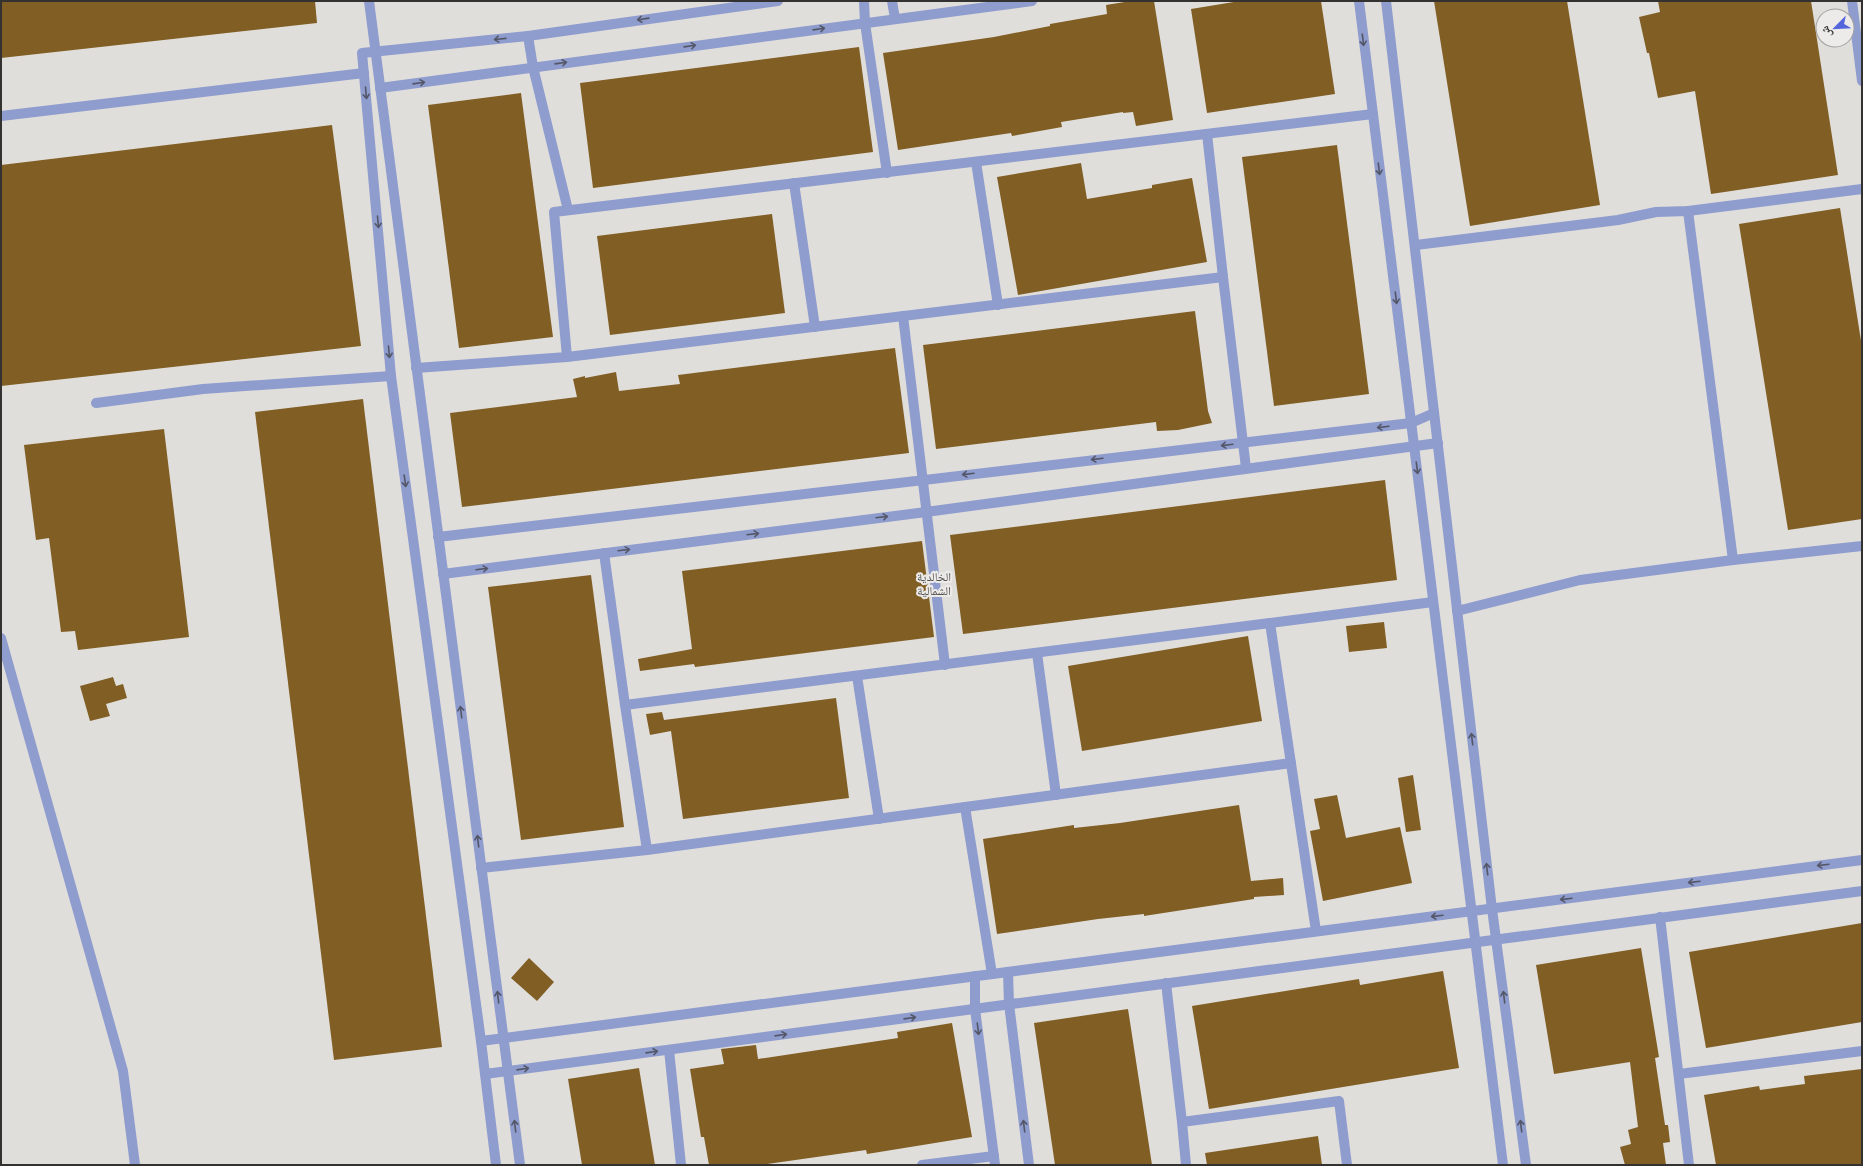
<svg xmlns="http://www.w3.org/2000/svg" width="1863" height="1166" font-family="'Work Sans','Noto Naskh Arabic',sans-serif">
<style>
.building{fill:#815e24}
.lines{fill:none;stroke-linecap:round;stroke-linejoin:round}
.minor{stroke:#8f9cce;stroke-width:10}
.oneway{stroke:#535768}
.labels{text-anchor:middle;stroke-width:4;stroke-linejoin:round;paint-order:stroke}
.neighbourhood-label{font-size:12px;fill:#53514f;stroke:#edebe9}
</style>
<rect width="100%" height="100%" fill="#e0dedb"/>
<g class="building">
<path d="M 1,1 L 315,1 L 317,23 L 1,58 Z"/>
<path d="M 1131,1 L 1154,1 L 1173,120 L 1136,126 L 1133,112 L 1123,113 L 1123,112 L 1061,122 L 1062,127 L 1012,136 L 1011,133 L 898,150 L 883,53 L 994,37 L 1050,26 L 1050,24 L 1107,14 L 1106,5 Z"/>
<path d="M 1240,1 L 1321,1 L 1335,94 L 1207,113 L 1191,9 Z"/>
<path d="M 1434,1 L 1567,1 L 1600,205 L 1470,226 Z"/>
<path d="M 1658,1 L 1811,1 L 1838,175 L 1711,194 L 1695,91 L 1658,98 L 1649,53 L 1647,53 L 1639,17 L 1660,12 Z"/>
<path d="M 859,47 L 873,152 L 593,188 L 580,83 Z"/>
<path d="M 521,93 L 553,337 L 459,348 L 428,105 Z"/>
<path d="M 332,125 L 361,346 L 1,386 L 1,165 Z"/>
<path d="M 1337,145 L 1369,394 L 1274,406 L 1242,157 Z"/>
<path d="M 1081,163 L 1087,199 L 1152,188 L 1152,185 L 1192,178 L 1207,262 L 1018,295 L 997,177 Z"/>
<path d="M 1840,208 L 1862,347 L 1862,519 L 1788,530 L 1739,224 Z"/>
<path d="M 772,214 L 785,313 L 610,335 L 597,236 Z"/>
<path d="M 1195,311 L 1208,411 L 1212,423 L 1178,430 L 1157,431 L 1156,422 L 936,449 L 923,345 Z"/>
<path d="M 895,348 L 909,453 L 462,507 L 450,413 L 577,397 L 573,379 L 585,376 L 585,378 L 616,372 L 619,391 L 680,384 L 678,375 Z"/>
<path d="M 363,399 L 442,1047 L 334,1060 L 255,412 Z"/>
<path d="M 164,429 L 189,637 L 78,650 L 75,631 L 61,632 L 49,538 L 36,540 L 24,445 Z"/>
<path d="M 1385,480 L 1397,580 L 963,634 L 950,535 Z"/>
<path d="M 922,541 L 934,637 L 695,667 L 694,664 L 640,671 L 638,659 L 692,649 L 682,571 Z"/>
<path d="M 591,575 L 624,827 L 521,840 L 488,587 Z"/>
<path d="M 1384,622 L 1387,648 L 1349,652 L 1346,626 Z"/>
<path d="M 1248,636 L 1262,721 L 1082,751 L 1068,666 Z"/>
<path d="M 113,677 L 116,686 L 123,684 L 127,698 L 106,704 L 110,716 L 90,721 L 80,686 Z"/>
<path d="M 836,698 L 849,798 L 683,819 L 671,731 L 650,735 L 646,714 L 662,712 L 664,720 Z"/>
<path d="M 1413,775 L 1421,830 L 1406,832 L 1398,778 Z"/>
<path d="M 1337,795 L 1346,838 L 1400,827 L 1412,883 L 1323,901 L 1310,831 L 1320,829 L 1314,799 Z"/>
<path d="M 1239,805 L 1251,881 L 1283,878 L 1284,895 L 1254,897 L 1254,899 L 1144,916 L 1144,914 L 1098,919 L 997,934 L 983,839 L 1074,825 L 1074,828 L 1120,823 Z"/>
<path d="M 1862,923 L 1862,1022 L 1706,1048 L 1689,952 Z"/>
<path d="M 1641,948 L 1659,1057 L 1655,1058 L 1665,1125 L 1668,1125 L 1670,1142 L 1663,1143 L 1666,1165 L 1625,1165 L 1620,1147 L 1631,1144 L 1628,1130 L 1638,1127 L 1630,1062 L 1554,1074 L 1536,965 Z"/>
<path d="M 529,958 L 554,982 L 537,1001 L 511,978 Z"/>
<path d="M 1443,971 L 1459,1068 L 1209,1109 L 1192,1006 L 1359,979 L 1360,985 Z"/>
<path d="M 1128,1009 L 1152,1165 L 1055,1165 L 1034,1023 Z"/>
<path d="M 952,1023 L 972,1137 L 867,1154 L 866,1150 L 761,1165 L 709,1165 L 704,1137 L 701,1137 L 690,1069 L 724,1064 L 721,1049 L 756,1045 L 758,1059 L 898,1038 L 897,1032 Z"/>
<path d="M 639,1068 L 655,1165 L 582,1165 L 568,1079 Z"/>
<path d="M 1862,1069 L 1862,1164 L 1716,1165 L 1704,1095 L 1759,1086 L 1760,1090 L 1805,1084 L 1804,1076 Z"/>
<path d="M 1318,1136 L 1322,1165 L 1207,1165 L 1205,1153 Z"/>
</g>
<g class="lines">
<g class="minor">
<path d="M 369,1 L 520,1165"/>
<path d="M 864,1 L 865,23 L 887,173"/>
<path d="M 892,1 L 895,19"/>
<path d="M 1359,1 L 1503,1165"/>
<path d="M 1386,1 L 1492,909 L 1526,1165"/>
<path d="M 1852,1 L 1862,81"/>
<path d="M 528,36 L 533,67 L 568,210"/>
<path d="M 380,88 L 1032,1"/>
<path d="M 1,116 L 364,73"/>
<path d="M 1207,134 L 1223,277"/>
<path d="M 976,162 L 998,305"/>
<path d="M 794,183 L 815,327"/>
<path d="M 1688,211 L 1733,560"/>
<path d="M 1416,245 L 1618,220 L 1656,212 L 1688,211 L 1862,189"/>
<path d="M 903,316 L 945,665"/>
<path d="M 567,357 L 1223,277 L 1246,468"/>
<path d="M 416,368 L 567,357 L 554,212 L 1373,114"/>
<path d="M 96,403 L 203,389 L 391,376"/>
<path d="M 438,537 L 1411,423 L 1434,413"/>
<path d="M 604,553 L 625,705 L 1270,623 L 1316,931"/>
<path d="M 443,574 L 926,512 L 1438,443"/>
<path d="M 1457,611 L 1580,580 L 1733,560 L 1862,546"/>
<path d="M 1270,623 L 1433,602"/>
<path d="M 1,638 L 123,1071 L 135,1165"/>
<path d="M 1037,653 L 1056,795"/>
<path d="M 857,676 L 879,819"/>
<path d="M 965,807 L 992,974"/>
<path d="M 647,850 L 1291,763"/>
<path d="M 481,868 L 647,850 L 625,705"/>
<path d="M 1660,917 L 1689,1165"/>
<path d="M 1008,972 L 1009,1004 L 1029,1165"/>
<path d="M 975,976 L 975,1009 L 995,1165"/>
<path d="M 1166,983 L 1182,1122"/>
<path d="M 481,1041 L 1862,860"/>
<path d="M 669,1050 L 681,1165"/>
<path d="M 485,1074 L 1862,891"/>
<path d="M 1679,1074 L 1862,1051"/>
<path d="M 496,1165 L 481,1041 L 391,376 L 362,53 L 528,36 L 778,1"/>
<path d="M 922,1165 L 994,1156"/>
<path d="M 1186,1165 L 1182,1122 L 1339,1101 L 1347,1165"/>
</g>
</g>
<defs><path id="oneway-shaft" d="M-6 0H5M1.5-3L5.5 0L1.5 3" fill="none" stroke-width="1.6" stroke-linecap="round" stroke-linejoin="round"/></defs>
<g class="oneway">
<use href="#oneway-shaft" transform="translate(643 19) rotate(172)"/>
<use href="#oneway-shaft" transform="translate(819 29) rotate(-8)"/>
<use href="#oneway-shaft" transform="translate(500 39) rotate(174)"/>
<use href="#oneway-shaft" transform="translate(1363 40) rotate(83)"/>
<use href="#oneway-shaft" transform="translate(690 46) rotate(-8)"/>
<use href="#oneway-shaft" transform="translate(561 63) rotate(-8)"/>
<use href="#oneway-shaft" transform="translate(419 83) rotate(-8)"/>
<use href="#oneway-shaft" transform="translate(366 93) rotate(85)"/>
<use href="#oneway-shaft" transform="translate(1379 169) rotate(83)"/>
<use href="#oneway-shaft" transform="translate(378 222) rotate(85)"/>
<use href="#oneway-shaft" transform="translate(1396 298) rotate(83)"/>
<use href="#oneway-shaft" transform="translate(389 352) rotate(85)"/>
<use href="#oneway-shaft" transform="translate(1383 427) rotate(173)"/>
<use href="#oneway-shaft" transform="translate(1227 445) rotate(173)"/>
<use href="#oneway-shaft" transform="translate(1097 459) rotate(173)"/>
<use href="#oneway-shaft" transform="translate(1417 468) rotate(83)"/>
<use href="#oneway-shaft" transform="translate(968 474) rotate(173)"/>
<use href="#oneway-shaft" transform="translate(405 481) rotate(82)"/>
<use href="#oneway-shaft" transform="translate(882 517) rotate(-7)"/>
<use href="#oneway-shaft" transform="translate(753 534) rotate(-7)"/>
<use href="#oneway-shaft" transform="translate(624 550) rotate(-7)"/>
<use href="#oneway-shaft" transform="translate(482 569) rotate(-7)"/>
<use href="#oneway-shaft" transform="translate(461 712) rotate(-97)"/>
<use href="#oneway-shaft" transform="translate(1472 739) rotate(-97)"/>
<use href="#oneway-shaft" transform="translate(478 841) rotate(-97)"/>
<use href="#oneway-shaft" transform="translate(1823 865) rotate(173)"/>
<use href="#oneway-shaft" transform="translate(1487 869) rotate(-97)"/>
<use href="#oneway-shaft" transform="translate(1694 882) rotate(173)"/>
<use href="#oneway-shaft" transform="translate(1566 899) rotate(173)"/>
<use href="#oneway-shaft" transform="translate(1437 916) rotate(173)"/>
<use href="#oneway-shaft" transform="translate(498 997) rotate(-97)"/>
<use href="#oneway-shaft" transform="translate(1504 997) rotate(-97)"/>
<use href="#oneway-shaft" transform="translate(910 1018) rotate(-8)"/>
<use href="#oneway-shaft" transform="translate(978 1029) rotate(83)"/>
<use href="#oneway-shaft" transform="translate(781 1035) rotate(-8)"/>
<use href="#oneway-shaft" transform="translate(652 1052) rotate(-8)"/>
<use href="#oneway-shaft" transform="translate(523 1069) rotate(-8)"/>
<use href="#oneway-shaft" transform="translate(515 1126) rotate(-97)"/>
<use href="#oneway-shaft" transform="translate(1024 1126) rotate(-97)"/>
<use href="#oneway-shaft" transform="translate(1521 1126) rotate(-97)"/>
</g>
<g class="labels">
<g class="neighbourhood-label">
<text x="934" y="581">الخالدية<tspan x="934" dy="14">الشمالية</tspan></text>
</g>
</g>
<rect width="1863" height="1166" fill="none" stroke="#333231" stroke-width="4"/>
<g transform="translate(1835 28) rotate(246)"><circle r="19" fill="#edebe9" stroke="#a3a19f"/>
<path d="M0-3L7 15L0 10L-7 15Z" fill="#5565dc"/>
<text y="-6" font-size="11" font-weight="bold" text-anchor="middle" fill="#333231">ش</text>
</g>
</svg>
